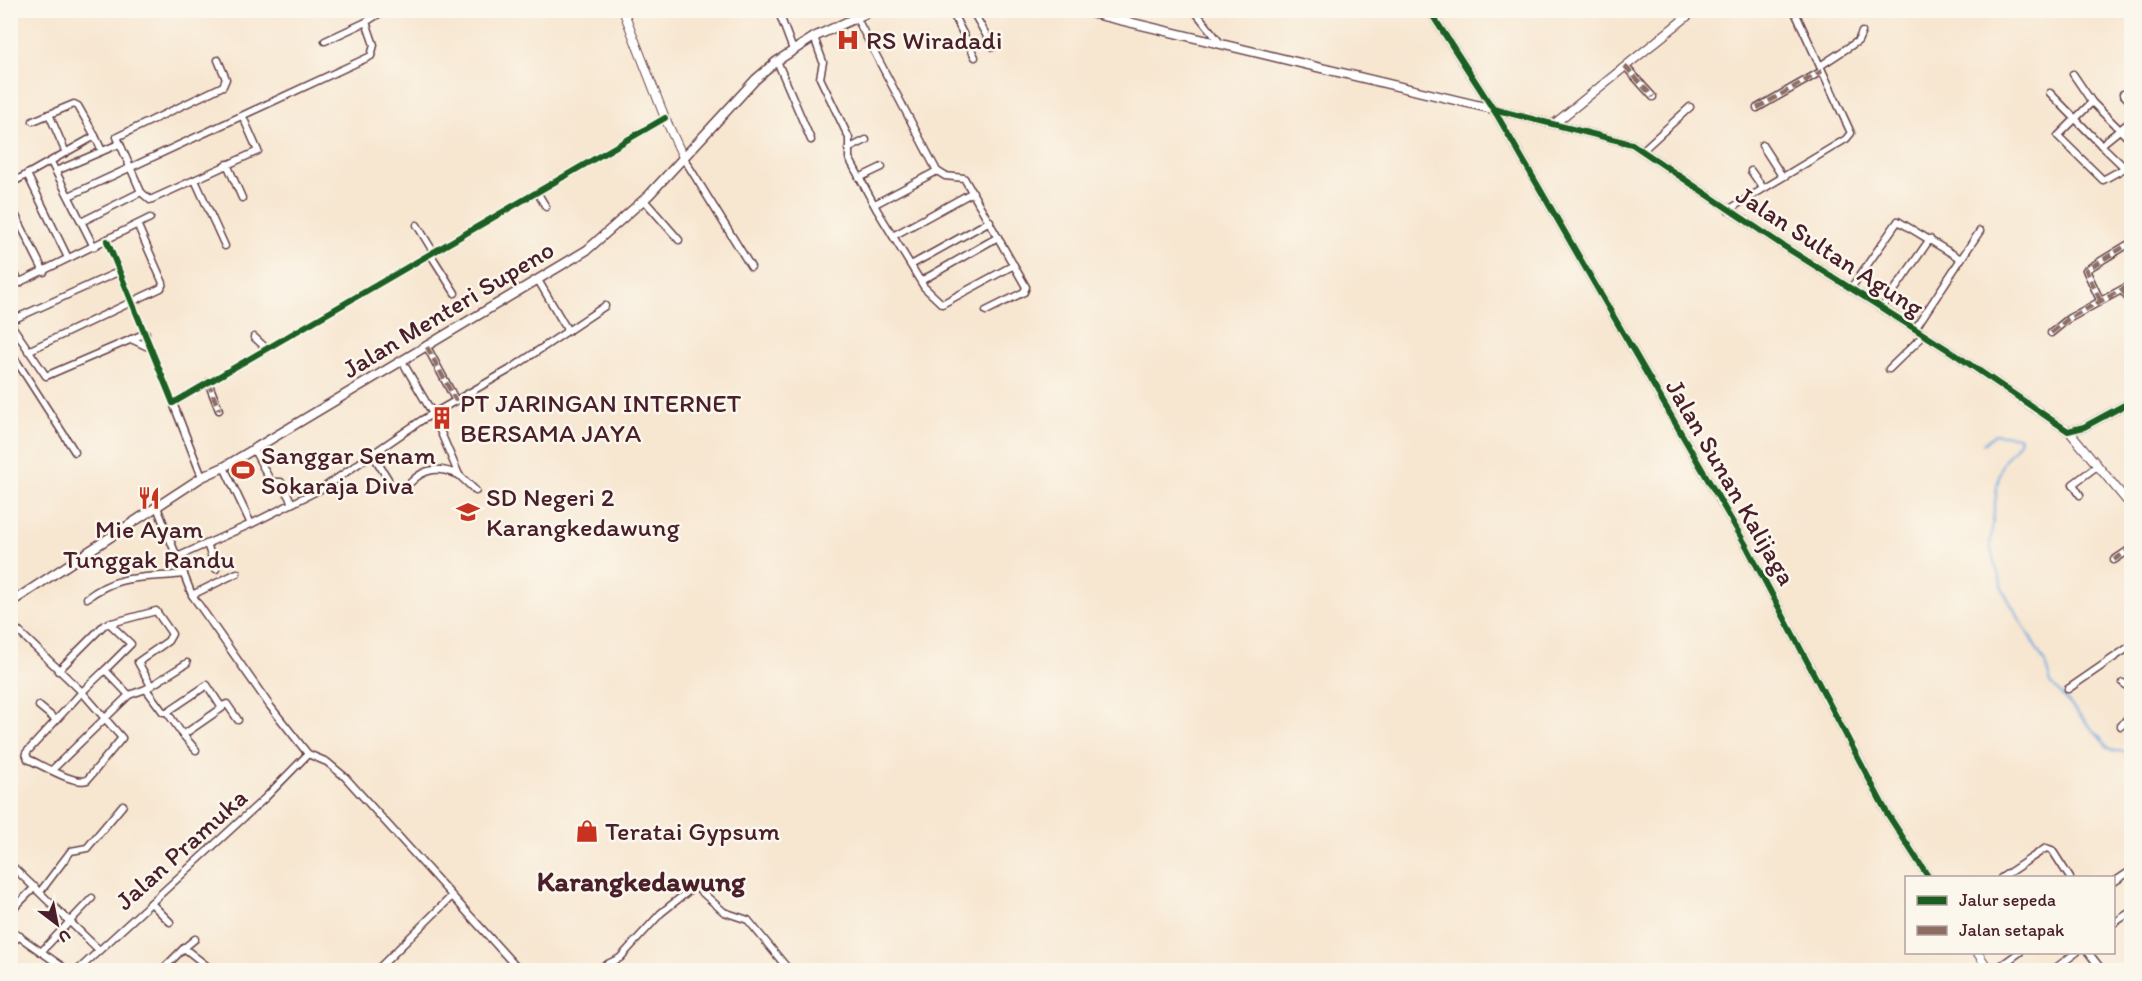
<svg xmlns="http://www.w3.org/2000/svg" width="2142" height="981" font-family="Itim,sans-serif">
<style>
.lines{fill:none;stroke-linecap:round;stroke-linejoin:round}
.stream{stroke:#72a9e1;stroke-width:2}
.minor-casing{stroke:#643d44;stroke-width:9}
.tertiary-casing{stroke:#643d44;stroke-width:10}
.secondary-casing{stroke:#643d44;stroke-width:11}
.minor{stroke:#fff;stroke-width:6}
.tertiary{stroke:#fff;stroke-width:8}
.secondary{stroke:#fff;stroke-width:8}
.quiet{stroke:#8d6e63;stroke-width:4.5;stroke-dasharray:9 4.5;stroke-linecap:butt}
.cycleway-casing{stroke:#fbf7ec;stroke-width:10}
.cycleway{stroke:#1b5e20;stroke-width:6}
.labels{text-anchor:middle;stroke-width:5;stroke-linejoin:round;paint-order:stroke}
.poi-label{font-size:26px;fill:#4a1f2b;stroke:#fbf7ec;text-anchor:start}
.street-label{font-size:26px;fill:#4a1f2b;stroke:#fbf7ec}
.quarter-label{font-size:28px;font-weight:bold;fill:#4a1f2b;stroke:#fbf7ec}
</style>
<rect width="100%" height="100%" fill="#fbf7ec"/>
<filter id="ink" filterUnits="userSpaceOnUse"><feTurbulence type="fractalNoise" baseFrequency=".0167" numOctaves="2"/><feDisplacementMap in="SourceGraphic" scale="12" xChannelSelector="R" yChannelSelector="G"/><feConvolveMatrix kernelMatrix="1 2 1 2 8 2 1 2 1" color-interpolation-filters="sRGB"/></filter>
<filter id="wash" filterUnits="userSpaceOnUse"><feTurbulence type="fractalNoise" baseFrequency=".008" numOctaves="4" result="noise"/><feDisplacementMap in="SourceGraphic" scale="24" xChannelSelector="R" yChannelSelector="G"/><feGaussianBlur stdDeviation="1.35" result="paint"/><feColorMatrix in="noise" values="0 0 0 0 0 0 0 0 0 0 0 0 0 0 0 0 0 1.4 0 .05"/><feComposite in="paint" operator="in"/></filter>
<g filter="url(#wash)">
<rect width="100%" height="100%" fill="#f7e6d0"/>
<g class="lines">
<path class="stream" d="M 1983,444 L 1995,434 L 2020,437 L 2019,442 L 2002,464 L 1997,486 L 1990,546 L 1995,564 L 2005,594 L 2045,663 L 2051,683 L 2108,747 L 2114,751 L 2132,752"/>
</g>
</g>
<g filter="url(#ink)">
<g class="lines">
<g class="minor-casing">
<g id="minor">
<path d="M 778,10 L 793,50"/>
<path d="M 951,10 L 975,57"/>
<path d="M 972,10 L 993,47"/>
<path d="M 1194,10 L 1221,44"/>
<path d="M 2125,10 L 2132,17"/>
<path d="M 856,17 L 937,171 L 945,176 L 964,178 L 1026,287 L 1024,292 L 986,311"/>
<path d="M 814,37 L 823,62 L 820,78 L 849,138 L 849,158 L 877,210 L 924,287 L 942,304 L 1014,265"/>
<path d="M 325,41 L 366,22"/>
<path d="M 218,60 L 226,79 L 223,86 L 117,137 L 141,192 L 150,200 L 258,151 L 243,117"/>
<path d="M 777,61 L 811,140"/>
<path d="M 1625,66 L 1653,97"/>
<path d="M 1820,66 L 1858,41 L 1862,32"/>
<path d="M 2073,74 L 2092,102 L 2132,142"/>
<path d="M 2050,93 L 2101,145 L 2132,120"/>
<path d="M 2123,94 L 2132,103"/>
<path d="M 2092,102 L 2058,136 L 2103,180 L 2132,164"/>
<path d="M 1757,108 L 1822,71"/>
<path d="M 49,114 L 66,153"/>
<path d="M 95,136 L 102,151"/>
<path d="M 1762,145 L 1782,176"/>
<path d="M 2101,145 L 2125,168"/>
<path d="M 848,149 L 866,140"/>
<path d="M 1643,150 L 1690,107"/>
<path d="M 683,157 L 751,267"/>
<path d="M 51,162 L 94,247"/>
<path d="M 227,164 L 242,198"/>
<path d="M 56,171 L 119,144"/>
<path d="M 1751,171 L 1763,188"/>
<path d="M 27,174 L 68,258"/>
<path d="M 859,178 L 882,167"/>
<path d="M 195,180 L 225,246"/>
<path d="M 10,184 L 95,136 L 78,106 L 74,104 L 33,121"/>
<path d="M 537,192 L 546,207"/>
<path d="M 69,196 L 371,56 L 374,45 L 366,22 L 385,10"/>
<path d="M 644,200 L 679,240"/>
<path d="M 10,204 L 44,272"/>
<path d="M 875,204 L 937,171"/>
<path d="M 1728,210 L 1846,139 L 1851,133 L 1794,10"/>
<path d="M 83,221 L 141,192"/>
<path d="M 417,225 L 434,253"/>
<path d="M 893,236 L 973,192"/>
<path d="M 107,241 L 173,403 L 665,118"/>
<path d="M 431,255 L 455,293"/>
<path d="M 1961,259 L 1980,231"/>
<path d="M 911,265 L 990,221"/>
<path d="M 10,266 L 20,283"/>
<path d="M 538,280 L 568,331"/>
<path d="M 921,281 L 998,237"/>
<path d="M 10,287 L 150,218"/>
<path d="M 1851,288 L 1898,221 L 1961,259 L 1915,329"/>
<path d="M 2122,290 L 2132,304"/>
<path d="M 2100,300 L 2086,270 L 2132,242"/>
<path d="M 1882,308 L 1930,239"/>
<path d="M 10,321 L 118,272"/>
<path d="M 10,323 L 46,376 L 146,333"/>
<path d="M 2051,333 L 2068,319 L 2132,284"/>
<path d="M 254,337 L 267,349"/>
<path d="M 131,339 L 148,347"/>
<path d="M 427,347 L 456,401"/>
<path d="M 10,351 L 75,452"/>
<path d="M 28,351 L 161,288 L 163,283 L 138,226"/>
<path d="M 402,361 L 433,414 L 459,475 L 476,491"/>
<path d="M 1889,369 L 1924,335"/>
<path d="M 208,382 L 219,410"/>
<path d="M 173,403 L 202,477"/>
<path d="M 253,448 L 271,482 L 281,482 L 291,501"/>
<path d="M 373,455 L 388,479"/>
<path d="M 410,483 C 425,467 440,467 459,475"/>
<path d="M 2080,495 L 2073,484 L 2097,466"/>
<path d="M 157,507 L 192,595 L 270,706 L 308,754 L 327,762 L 345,777 L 519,970"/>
<path d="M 251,524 L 323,488 L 422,420 L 509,370 L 605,306"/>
<path d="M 207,544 L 216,569"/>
<path d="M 177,557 L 251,524 L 224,467"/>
<path d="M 2114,560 L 2132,548"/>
<path d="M 192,595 L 237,573"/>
<path d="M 87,598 C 120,573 144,579 184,574"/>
<path d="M 10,623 L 82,692 L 26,753 L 28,759 C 42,765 74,785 87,780 L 122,738 L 82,692 L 105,670 L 129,695 L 52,770"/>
<path d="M 105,670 L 131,644 L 109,623"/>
<path d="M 58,671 L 104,625 L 156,611 L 172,634 L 168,641 L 138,662 L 151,686"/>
<path d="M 2123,683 L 2132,689"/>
<path d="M 146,689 L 163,712 L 167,712 L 183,735 L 222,708 L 207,685 L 167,712"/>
<path d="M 2068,689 L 2132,645"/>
<path d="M 129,695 L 146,689 L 187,663"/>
<path d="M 39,706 L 56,720"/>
<path d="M 222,706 L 227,704 L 238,720"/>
<path d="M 2121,726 L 2132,713"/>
<path d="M 183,735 L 196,750"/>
<path d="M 10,864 L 99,950"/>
<path d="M 2001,878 L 2046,848 L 2052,850 L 2070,878"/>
<path d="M 2114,882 L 2132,870"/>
<path d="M 40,892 L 71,851 L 87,848 L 123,805"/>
<path d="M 151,903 L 170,922"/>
<path d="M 10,912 L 35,887"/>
<path d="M 2114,923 L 2132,911"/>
<path d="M 10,930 L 67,970"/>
<path d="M 10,944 L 20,936"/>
<path d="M 184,948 L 195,939"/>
<path d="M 41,952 L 92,898"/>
<path d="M 2088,952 L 2102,970"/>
<path d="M 78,970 L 265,798 L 308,754"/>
<path d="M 162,970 L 184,948 L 212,970"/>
<path d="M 377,970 L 451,897"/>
<path d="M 595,970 L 620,958 L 661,913 L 695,886 L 724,912 L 748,920 L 789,970"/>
<path d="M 1995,970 L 2020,952"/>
<path d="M 2053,970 L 2077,952"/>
</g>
</g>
<g class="tertiary-casing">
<g id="tertiary">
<path d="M 623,10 L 665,118 L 683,157"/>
<path d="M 1429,10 L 1497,115 L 1747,547 L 1887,813 L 1929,878"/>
<path d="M 1493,109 L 1632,144 L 1782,245 L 1953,353 L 2068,431 L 2084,427 L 2132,401"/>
<path d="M 1554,124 L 1695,10"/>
<path d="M 2069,431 L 2132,507"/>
<path d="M 1977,952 L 1989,970"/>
</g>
</g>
<g class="secondary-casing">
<g id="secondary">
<path d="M 1078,10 L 1493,109"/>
<path d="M 10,603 L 202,477 L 224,467 L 587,250 L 649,195 L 756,79 L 777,61 L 814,37 L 873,10"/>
</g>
</g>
<use href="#minor" class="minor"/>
<use href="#tertiary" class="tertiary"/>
<use href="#secondary" class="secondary"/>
<g class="quiet">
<path d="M 869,10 L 870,12"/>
<path d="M 1625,66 L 1653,97"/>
<path d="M 1757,108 L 1822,71"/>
<path d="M 2122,290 L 2132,304"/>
<path d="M 2100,300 L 2086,270 L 2132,242"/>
<path d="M 2051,333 L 2068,319 L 2132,284"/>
<path d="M 427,347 L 456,401"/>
<path d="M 208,382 L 219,410"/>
<path d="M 2114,560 L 2132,548"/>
</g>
<g class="cycleway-casing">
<g id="cycleway">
<path d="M 1429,10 L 1497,115 L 1747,547 L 1887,813 L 1929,878"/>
<path d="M 1493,109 L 1632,144 L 1782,245 L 1953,353 L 2068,431 L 2084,427 L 2132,401"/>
<path d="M 107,241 L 173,403 L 665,118"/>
</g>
</g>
<use href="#cycleway" class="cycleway"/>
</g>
</g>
<defs>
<g id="hospital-bare" transform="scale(1.8)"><path d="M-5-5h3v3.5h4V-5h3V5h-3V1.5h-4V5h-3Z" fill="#c8321e" stroke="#fbf7ec" stroke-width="2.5" paint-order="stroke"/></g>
<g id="building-bare" transform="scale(1.8)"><path d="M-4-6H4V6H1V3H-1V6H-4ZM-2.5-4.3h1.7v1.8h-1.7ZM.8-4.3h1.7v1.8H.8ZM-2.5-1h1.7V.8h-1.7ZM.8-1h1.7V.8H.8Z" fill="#c8321e" stroke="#fbf7ec" stroke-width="2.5" paint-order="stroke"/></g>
<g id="stadium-bare" transform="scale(1.8)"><path d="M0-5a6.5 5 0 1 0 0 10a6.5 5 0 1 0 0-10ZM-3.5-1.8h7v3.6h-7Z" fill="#c8321e" stroke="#fbf7ec" stroke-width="2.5" paint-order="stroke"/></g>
<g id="restaurant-bare" transform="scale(1.8)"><path d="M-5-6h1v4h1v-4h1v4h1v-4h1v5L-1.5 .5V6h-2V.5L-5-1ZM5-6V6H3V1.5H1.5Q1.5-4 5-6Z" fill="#c8321e" stroke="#fbf7ec" stroke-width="2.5" paint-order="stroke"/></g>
<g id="school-bare" transform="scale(1.8)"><path d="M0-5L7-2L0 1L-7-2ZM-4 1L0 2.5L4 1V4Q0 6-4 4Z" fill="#c8321e" stroke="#fbf7ec" stroke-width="2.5" paint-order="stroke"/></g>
<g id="shop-bare" transform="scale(1.8)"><path d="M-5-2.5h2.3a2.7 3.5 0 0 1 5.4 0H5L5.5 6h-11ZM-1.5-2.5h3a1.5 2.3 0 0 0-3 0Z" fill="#c8321e" stroke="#fbf7ec" stroke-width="2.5" paint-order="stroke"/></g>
</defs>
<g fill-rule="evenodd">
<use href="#hospital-bare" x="848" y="40"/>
<use href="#building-bare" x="442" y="418"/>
<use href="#stadium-bare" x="243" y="470"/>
<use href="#restaurant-bare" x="149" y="498"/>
<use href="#school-bare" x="468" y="512"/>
<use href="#shop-bare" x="587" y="831"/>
</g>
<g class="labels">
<g class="poi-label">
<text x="866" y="49">RS Wiradadi</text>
<text x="460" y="412">PT JARINGAN INTERNET<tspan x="460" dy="30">BERSAMA JAYA</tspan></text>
<text x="261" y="464">Sanggar Senam<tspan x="261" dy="30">Sokaraja Diva</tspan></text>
<text x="486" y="506">SD Negeri 2<tspan x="486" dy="30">Karangkedawung</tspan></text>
<text x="149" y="538" text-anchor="middle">Mie Ayam<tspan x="149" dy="30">Tunggak Randu</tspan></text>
<text x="605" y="840">Teratai Gypsum</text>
</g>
<g class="street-label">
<text transform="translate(1830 251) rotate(33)" y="9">Jalan Sultan Agung</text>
<text transform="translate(448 309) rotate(-31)" y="9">Jalan Menteri Supeno</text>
<text transform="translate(1731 482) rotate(60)" y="9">Jalan Sunan Kalijaga</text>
<text transform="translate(181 849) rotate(-42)" y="9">Jalan Pramuka</text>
</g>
<g class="quarter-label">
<text x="641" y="891">Karangkedawung</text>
</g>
</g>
<rect width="2142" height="981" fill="none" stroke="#fbf7ec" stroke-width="36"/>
<rect x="1905" y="876" width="210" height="78" fill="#fbf7ec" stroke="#b4a19f" stroke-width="1.5"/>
<rect x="1917" y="896" width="30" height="9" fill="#1b5e20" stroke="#b4a19f" stroke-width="1.5"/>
<text x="1959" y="906" font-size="18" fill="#4a1f2b">Jalur sepeda</text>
<rect x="1917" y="926" width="30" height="9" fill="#8d6e63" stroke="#b4a19f" stroke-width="1.5"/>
<text x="1959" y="936" font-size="18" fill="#4a1f2b">Jalan setapak</text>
<g transform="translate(57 924) rotate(148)" stroke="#fbf7ec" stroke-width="4.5" paint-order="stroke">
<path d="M0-4.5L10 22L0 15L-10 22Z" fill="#4a1f2b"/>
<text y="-9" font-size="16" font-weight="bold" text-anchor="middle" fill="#4a1f2b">U</text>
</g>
</svg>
